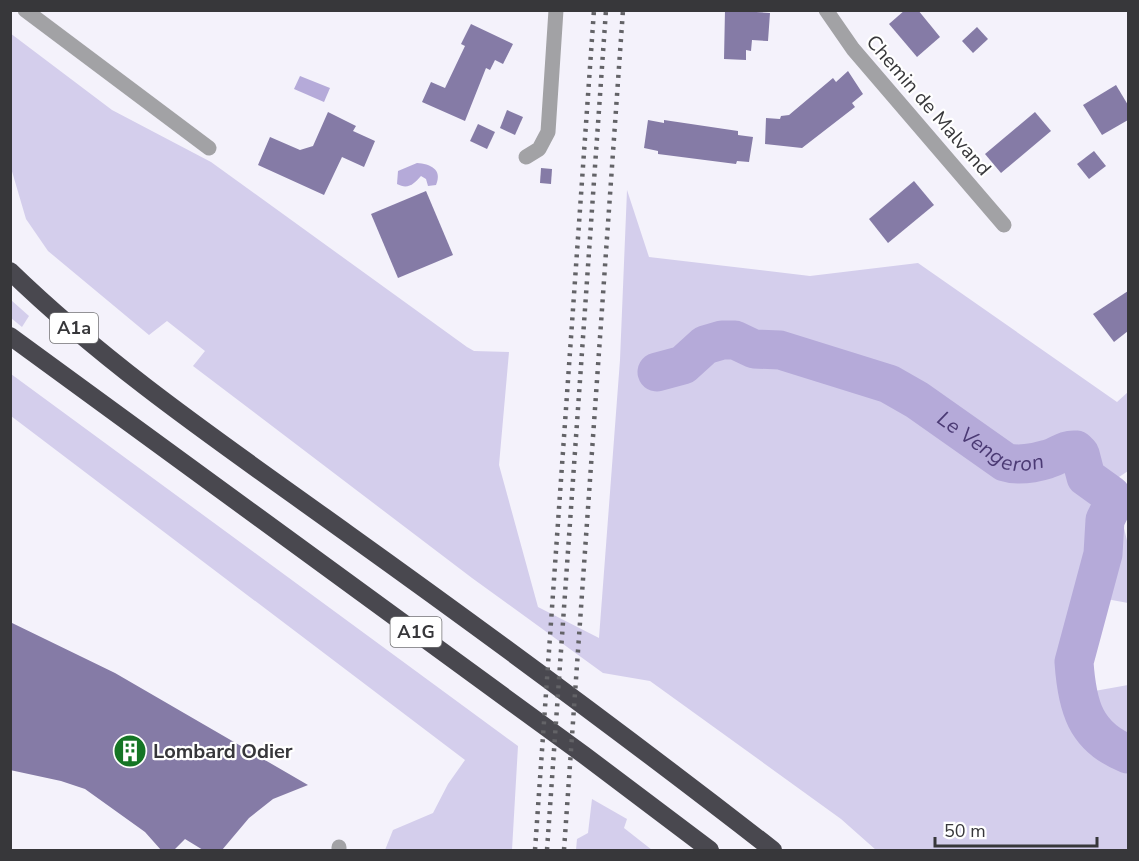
<svg xmlns="http://www.w3.org/2000/svg" width="1139" height="861" font-family="'Nunito Sans',sans-serif">
<style>
.green{fill:#d4ceec}
.water{fill:#b5aad9}
.lines{fill:none;stroke-linecap:round;stroke-linejoin:round}
.river{stroke:#b5aad9;stroke-width:39}
.building{fill:#857ba6}
.street{stroke:#a2a2a5;stroke-width:15}
.highway{stroke:#49484f;stroke-width:18}
.rail{stroke:#636367;stroke-width:4.5;stroke-dasharray:3 6;stroke-linecap:butt}
.labels{text-anchor:middle;stroke-width:4.5;stroke-linejoin:round;paint-order:stroke}
.shield{fill:#fff;stroke:#737375;stroke-width:1.5}
.shield-label{font-size:18px;font-weight:bold;fill:#37373a}
.street-label{font-size:20px;fill:#37373a;stroke:#fff}
.poi-label{font-size:20px;font-weight:bold;fill:#37373a;stroke:#fff;text-anchor:start}
.water-label{font-size:21px;font-style:italic;fill:#4b3a74;stroke:#fff}
</style>
<rect width="100%" height="100%" fill="#f4f2fb"/>
<g class="green">
<path d="M 10,33 L 112,110 L 211,162 L 467,347 L 474,351 L 509,352 L 499,465 L 538,607 L 599,638 L 620,360 L 627,190 L 649,257 L 810,276 L 918,263 L 1117,402 L 1128,392 L 1128,471 L 1113,481 L 1128,545 L 1128,603 L 1101,598 L 1083,651 L 1089,692 L 1128,685 L 1128,850 L 876,850 L 841,819 L 650,681 L 603,673 L 472,578 L 193,366 L 205,351 L 167,321 L 149,335 L 48,251 L 26,219 L 11,168 Z"/>
<path d="M 11,300 L 29,316 L 22,327 L 11,318 Z"/>
<path d="M 11,374 L 518,746 L 512,850 L 385,850 L 393,830 L 433,813 L 448,784 L 465,760 L 11,416 Z"/>
<path d="M 592,799 L 627,819 L 624,828 L 652,850 L 576,850 L 577,839 L 588,833 Z"/>
</g>
<g class="water">
<path d="M 300,76 L 330,88 L 324,102 L 294,89 Z"/>
<path d="M 417,163 C 430,164 443,169 436,185 L 428,186 L 426,179 L 421,176 C 414,184 408,190 397,184 L 398,171 Z"/>
</g>
<g class="lines">
<path class="river" id="s1" d="M 657,372 L 683,365 L 705,345 L 722,340 L 735,340 L 754,349 L 780,350 L 889,384 L 917,400 L 1005,462 C 1017,466 1035,463 1048,459 C 1059,456 1064,449 1076,450 L 1080,454 L 1086,477 L 1111,495 L 1112,506 L 1105,520 L 1103,554 L 1074,662 C 1077,706 1085,737 1128,754"/>
</g>
<g class="building">
<path d="M 725,10 L 770,13 L 768,41 L 752,40 L 751,51 L 746,50 L 746,60 L 724,59 Z"/>
<path d="M 905,10 L 918,10 L 940,37 L 917,57 L 889,24 Z"/>
<path d="M 471,24 L 513,44 L 503,64 L 495,60 L 490,70 L 486,68 L 465,121 L 422,102 L 431,82 L 445,88 L 465,46 L 461,44 Z"/>
<path d="M 977,27 L 988,39 L 973,53 L 962,41 Z"/>
<path d="M 848,71 L 863,94 L 852,103 L 855,107 L 802,148 L 765,144 L 766,118 L 780,119 L 781,116 L 789,115 L 833,78 L 836,82 Z"/>
<path d="M 1116,85 L 1128,105 L 1128,120 L 1102,135 L 1083,105 Z"/>
<path d="M 507,110 L 523,117 L 515,135 L 500,128 Z"/>
<path d="M 328,112 L 356,126 L 353,131 L 375,141 L 364,167 L 342,157 L 324,195 L 258,165 L 270,137 L 300,150 L 313,146 Z"/>
<path d="M 1035,112 L 1051,131 L 1001,173 L 985,154 Z"/>
<path d="M 648,120 L 664,123 L 664,120 L 738,131 L 738,135 L 753,137 L 749,162 L 737,161 L 736,164 L 658,154 L 658,151 L 644,148 Z"/>
<path d="M 478,124 L 495,132 L 487,149 L 470,141 Z"/>
<path d="M 1094,151 L 1106,166 L 1089,179 L 1077,164 Z"/>
<path d="M 541,168 L 552,169 L 551,184 L 540,183 Z"/>
<path d="M 914,181 L 934,205 L 888,243 L 869,219 Z"/>
<path d="M 426,191 L 453,255 L 398,278 L 371,214 Z"/>
<path d="M 1128,291 L 1128,331 L 1114,342 L 1093,314 Z"/>
<path d="M 10,622 L 115,673 L 308,785 L 273,799 L 249,818 L 222,850 L 203,850 L 185,839 L 174,850 L 161,850 L 145,832 L 85,789 L 61,781 L 10,770 Z"/>
</g>
<g class="lines">
<g class="street">
<path d="M 25,10 L 209,148"/>
<path d="M 826,10 L 853,49 L 1004,225"/>
<path d="M 526,157 L 539,149 L 548,132 L 556,10"/>
<path d="M 339,850 L 339,847"/>
</g>
<g class="highway">
<path d="M 10,271 C 112,370 233,451 348,534 C 492,637 634,742 773,850"/>
<path d="M 10,336 L 584,755 L 710,850"/>
</g>
<g class="rail">
<path d="M 535,850 L 594,10"/>
<path d="M 547,850 L 606,10"/>
<path d="M 564,850 L 623,10"/>
</g>
</g>
<defs>
<g id="building-disc" transform="scale(1.725)"><circle r="9.5" fill="#157525" stroke="#fff"/><path d="M-4-6H4V6H1V3H-1V6H-4ZM-2.5-4.3h1.7v1.8h-1.7ZM.8-4.3h1.7v1.8H.8ZM-2.5-1h1.7V.8h-1.7ZM.8-1h1.7V.8H.8Z" fill="#fff"/></g>
</defs>
<g fill-rule="evenodd">
<use href="#building-disc" x="130" y="751"/>
</g>
<g class="labels">
<g class="shield">
<rect x="50" y="313" width="48" height="30" rx="4.5"/>
<rect x="390.5" y="617" width="51" height="30" rx="4.5"/>
</g>
<g class="shield-label">
<text x="74" y="334">A1a</text>
<text x="416" y="638">A1G</text>
</g>
<g class="street-label">
<text transform="translate(929 105) rotate(49)" y="7">Chemin de Malvand</text>
</g>
<g class="poi-label">
<text x="153" y="758">Lombard Odier</text>
</g>
<g class="water-label">
<text dy="7" stroke="none"><textPath href="#s1" startOffset="368">Le Vengeron</textPath></text>
</g>
</g>
<rect width="1139" height="861" fill="none" stroke="#37373a" stroke-width="24"/>
<path d="M935 837v9h162v-9" fill="none" stroke="#37373a" stroke-width="3"/>
<text x="944" y="837" font-size="18" fill="#37373a" stroke="#ffffff" stroke-width="4.5" paint-order="stroke">50 m</text>
</svg>
